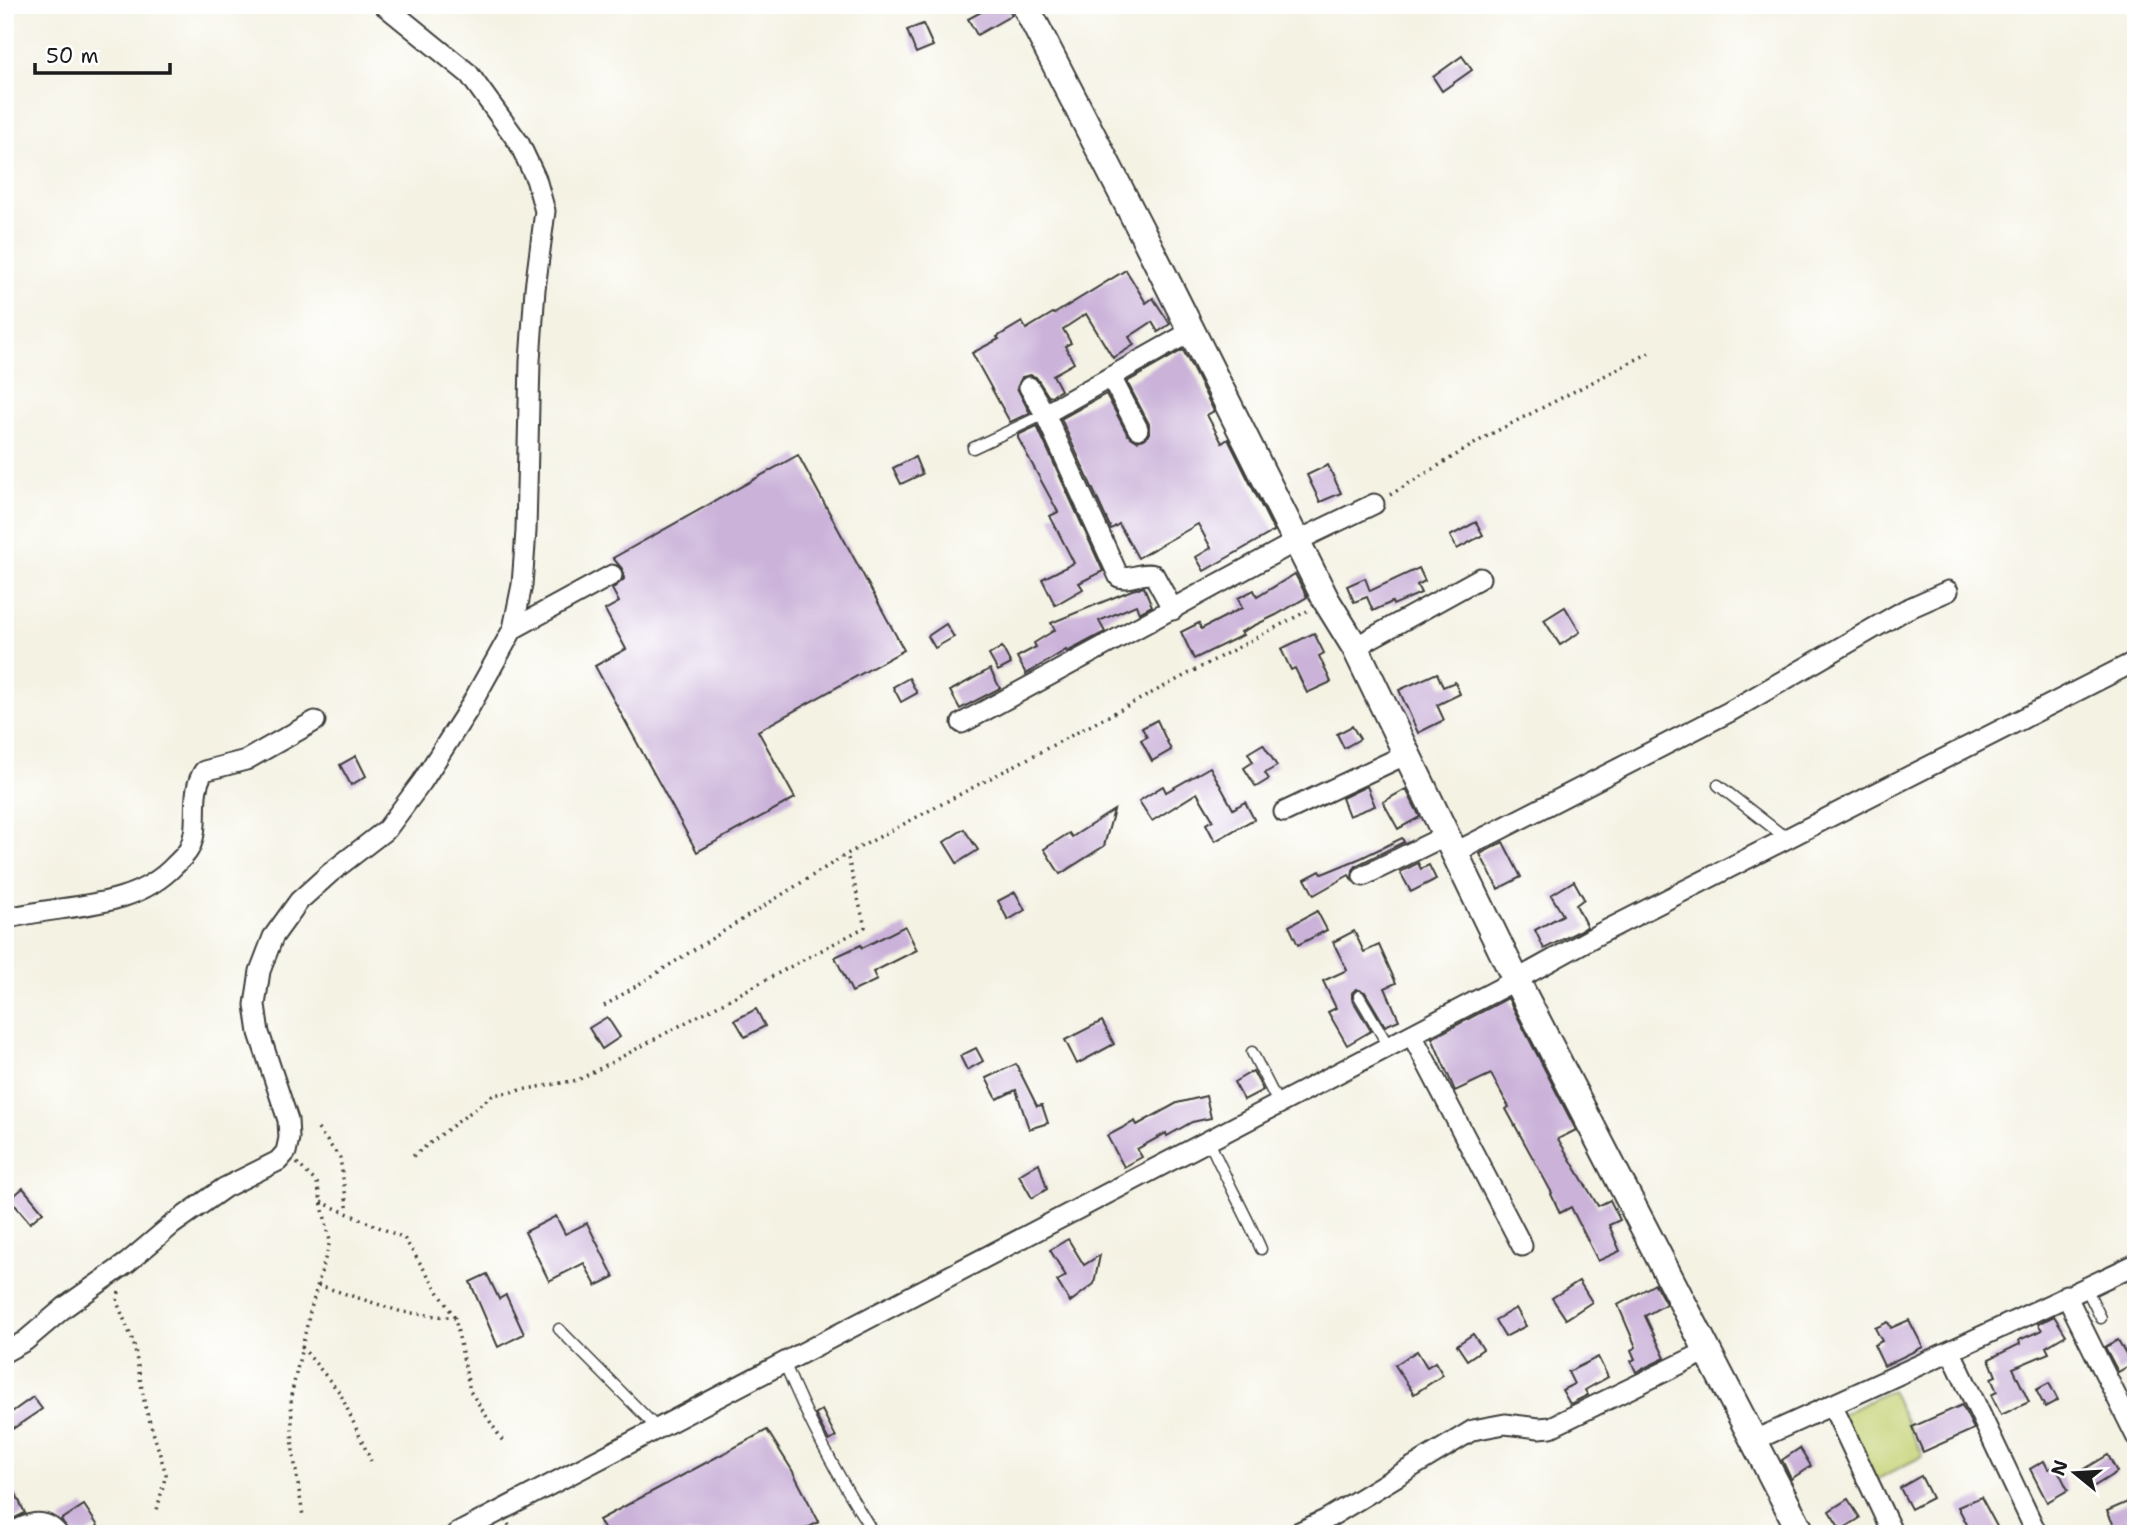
<svg xmlns="http://www.w3.org/2000/svg" width="2141" height="1539" font-family="'Shantell Sans',sans-serif">
<style>
.green{fill:#c5d274;stroke:#707748;stroke-width:2}
.building{fill:#cbb2d9}
.lines{fill:none;stroke-linecap:round;stroke-linejoin:round}
.lane-casing{stroke:#3c3c3a;stroke-width:13}
.street-casing{stroke:#3c3c3a;stroke-width:23}
.secondary-casing{stroke:#3c3c3a;stroke-width:30}
.path{stroke:#3c3c3a;stroke-width:3.5;stroke-dasharray:2 5;stroke-linecap:butt}
.lane{stroke:#fff;stroke-width:10}
.street{stroke:#fff;stroke-width:19}
.secondary{stroke:#fff;stroke-width:26}
</style>
<rect width="100%" height="100%" fill="#fff"/>
<filter id="ink" filterUnits="userSpaceOnUse"><feTurbulence type="fractalNoise" baseFrequency=".0143" numOctaves="2"/><feDisplacementMap in="SourceGraphic" scale="14" xChannelSelector="R" yChannelSelector="G"/><feConvolveMatrix kernelMatrix="1 2 1 2 8 2 1 2 1" color-interpolation-filters="sRGB"/></filter>
<filter id="wash" filterUnits="userSpaceOnUse"><feTurbulence type="fractalNoise" baseFrequency=".00686" numOctaves="4" result="noise"/><feDisplacementMap in="SourceGraphic" scale="28" xChannelSelector="R" yChannelSelector="G"/><feGaussianBlur stdDeviation="1.57" result="paint"/><feColorMatrix in="noise" values="0 0 0 0 0 0 0 0 0 0 0 0 0 0 0 0 0 1.4 0 .05"/><feComposite in="paint" operator="in"/></filter>
<g filter="url(#wash)">
<rect width="100%" height="100%" fill="#f4f2e3"/>
<path class="green" d="M 1891,1390 L 1923,1456 L 1872,1482 L 1839,1416 Z"/>
<g id="blocks">
<g class="building">
<path d="M 994,5 L 1007,5 L 1012,15 L 977,35 L 968,19 Z"/>
<path d="M 923,24 L 933,46 L 916,53 L 907,30 Z"/>
<path d="M 1462,56 L 1472,70 L 1442,91 L 1433,77 Z"/>
<path d="M 1126,270 L 1146,303 L 1153,298 L 1170,324 L 1158,332 L 1152,322 L 1129,337 L 1134,345 L 1113,358 L 1086,314 L 1063,329 L 1071,343 L 1065,346 L 1074,363 L 1053,375 L 1061,390 L 1049,397 L 1036,377 L 1030,375 L 1022,377 L 1017,388 L 1030,413 L 1010,422 L 972,353 L 999,339 L 997,337 L 1022,322 L 1026,329 L 1053,313 L 1054,314 Z"/>
<path d="M 1183,350 L 1214,411 L 1207,415 L 1222,443 L 1228,439 L 1274,531 L 1204,571 L 1196,557 L 1211,548 L 1198,524 L 1138,558 L 1119,524 L 1111,529 L 1061,419 L 1106,394 L 1128,435 L 1137,441 L 1144,439 L 1149,435 L 1149,424 L 1127,382 Z"/>
<path d="M 1037,426 L 1103,571 L 1079,583 L 1083,589 L 1055,605 L 1042,579 L 1074,563 L 1050,516 L 1058,512 L 1018,438 L 1018,435 Z"/>
<path d="M 798,455 L 904,650 L 758,731 L 795,798 L 697,852 L 595,666 L 626,649 L 605,610 L 619,602 L 612,589 L 624,579 L 623,570 L 613,558 Z"/>
<path d="M 915,457 L 922,474 L 901,484 L 893,468 Z"/>
<path d="M 1328,465 L 1341,493 L 1320,502 L 1307,475 Z"/>
<path d="M 1476,522 L 1483,535 L 1457,549 L 1450,536 Z"/>
<path d="M 1419,568 L 1425,581 L 1417,585 L 1421,593 L 1393,605 L 1392,602 L 1373,611 L 1367,597 L 1354,602 L 1347,586 L 1365,578 L 1370,591 Z"/>
<path d="M 1295,574 L 1307,597 L 1276,615 L 1241,632 L 1243,635 L 1194,659 L 1181,632 L 1199,623 L 1201,629 L 1242,608 L 1238,598 L 1254,590 L 1257,597 Z"/>
<path d="M 1144,587 L 1152,606 L 1139,613 L 1136,605 L 1099,621 L 1105,632 L 1067,652 L 1066,650 L 1026,674 L 1017,657 L 1036,647 L 1034,643 L 1055,630 L 1051,623 L 1132,590 Z"/>
<path d="M 1565,607 L 1580,632 L 1560,645 L 1544,620 Z"/>
<path d="M 946,624 L 954,637 L 935,648 L 928,636 Z"/>
<path d="M 1314,633 L 1324,653 L 1319,656 L 1331,682 L 1307,693 L 1295,668 L 1291,670 L 1281,649 Z"/>
<path d="M 1002,647 L 1011,664 L 998,671 L 989,655 Z"/>
<path d="M 990,669 L 1000,688 L 960,709 L 950,691 Z"/>
<path d="M 1437,673 L 1443,687 L 1455,682 L 1460,694 L 1437,705 L 1444,720 L 1418,733 L 1399,690 Z"/>
<path d="M 909,678 L 917,693 L 901,702 L 893,687 Z"/>
<path d="M 1157,720 L 1171,750 L 1152,761 L 1141,740 L 1147,737 L 1142,728 Z"/>
<path d="M 1352,726 L 1360,739 L 1344,748 L 1337,734 Z"/>
<path d="M 1263,744 L 1277,766 L 1265,773 L 1269,779 L 1256,787 L 1244,768 L 1253,762 L 1248,753 Z"/>
<path d="M 356,756 L 366,776 L 351,785 L 340,765 Z"/>
<path d="M 1210,767 L 1233,809 L 1245,802 L 1254,819 L 1215,841 L 1206,824 L 1213,820 L 1197,793 L 1152,821 L 1139,801 L 1163,786 L 1166,792 Z"/>
<path d="M 1367,786 L 1375,806 L 1349,816 L 1342,798 Z"/>
<path d="M 1406,789 L 1420,817 L 1398,829 L 1383,802 Z"/>
<path d="M 1114,810 L 1104,846 L 1060,874 L 1044,849 L 1069,833 L 1072,837 Z"/>
<path d="M 964,829 L 978,850 L 957,863 L 944,842 Z"/>
<path d="M 1402,838 L 1404,842 L 1357,865 L 1353,870 L 1352,880 L 1349,875 L 1314,895 L 1305,879 L 1320,871 L 1322,874 L 1361,858 Z"/>
<path d="M 1503,842 L 1521,877 L 1498,889 L 1480,854 Z"/>
<path d="M 1418,863 L 1421,869 L 1429,865 L 1436,879 L 1411,892 L 1400,872 Z"/>
<path d="M 1574,881 L 1584,899 L 1576,905 L 1587,927 L 1544,949 L 1535,930 L 1563,915 L 1551,895 Z"/>
<path d="M 1015,892 L 1025,910 L 1008,920 L 998,901 Z"/>
<path d="M 1317,911 L 1327,930 L 1298,945 L 1289,926 Z"/>
<path d="M 905,926 L 917,950 L 873,972 L 877,980 L 852,992 L 835,957 L 861,945 L 862,948 Z"/>
<path d="M 1354,931 L 1364,952 L 1379,945 L 1396,983 L 1385,988 L 1399,1020 L 1385,1026 L 1365,992 L 1356,989 L 1352,993 L 1352,999 L 1371,1031 L 1347,1045 L 1328,1012 L 1336,1008 L 1323,981 L 1347,970 L 1333,942 Z"/>
<path d="M 1508,998 L 1576,1130 L 1558,1139 L 1598,1206 L 1610,1200 L 1620,1220 L 1609,1225 L 1620,1251 L 1598,1261 L 1571,1207 L 1560,1213 L 1551,1194 L 1552,1193 L 1506,1109 L 1509,1107 L 1491,1074 L 1455,1091 L 1432,1038 Z"/>
<path d="M 756,1009 L 765,1026 L 745,1037 L 735,1020 Z"/>
<path d="M 607,1017 L 620,1037 L 602,1049 L 589,1028 Z"/>
<path d="M 1102,1021 L 1114,1044 L 1077,1064 L 1065,1040 Z"/>
<path d="M 976,1048 L 983,1061 L 967,1070 L 960,1056 Z"/>
<path d="M 1016,1064 L 1037,1106 L 1042,1105 L 1048,1123 L 1029,1129 L 1016,1090 L 997,1099 L 986,1078 Z"/>
<path d="M 1253,1071 L 1263,1090 L 1244,1100 L 1234,1082 Z"/>
<path d="M 1206,1096 L 1211,1118 L 1192,1122 L 1167,1136 L 1166,1133 L 1137,1149 L 1142,1157 L 1124,1167 L 1107,1136 L 1135,1121 L 1137,1125 L 1177,1103 Z"/>
<path d="M 1039,1163 L 1047,1189 L 1032,1198 L 1019,1175 Z"/>
<path d="M 23,1188 L 43,1212 L 30,1223 L 10,1199 Z"/>
<path d="M 556,1216 L 565,1234 L 587,1223 L 614,1277 L 596,1286 L 584,1263 L 549,1281 L 525,1232 Z"/>
<path d="M 1068,1239 L 1084,1265 L 1100,1255 L 1094,1284 L 1070,1302 L 1057,1281 L 1066,1276 L 1050,1250 Z"/>
<path d="M 487,1274 L 499,1299 L 506,1295 L 524,1334 L 498,1347 L 470,1282 Z"/>
<path d="M 1579,1281 L 1592,1302 L 1566,1319 L 1552,1298 Z"/>
<path d="M 1655,1284 L 1666,1304 L 1645,1316 L 1665,1358 L 1636,1372 L 1631,1361 L 1635,1359 L 1631,1350 L 1636,1347 L 1618,1305 Z"/>
<path d="M 1516,1308 L 1526,1326 L 1505,1337 L 1495,1320 Z"/>
<path d="M 2054,1316 L 2066,1335 L 2046,1347 L 2049,1353 L 2013,1368 L 2029,1402 L 2001,1415 L 1991,1395 L 1997,1392 L 1991,1378 L 1996,1376 L 1989,1359 L 2020,1344 L 2019,1340 L 2042,1330 L 2038,1324 Z"/>
<path d="M 1909,1320 L 1923,1347 L 1884,1366 L 1874,1345 L 1882,1341 L 1875,1328 L 1888,1322 L 1891,1328 Z"/>
<path d="M 1473,1334 L 1483,1349 L 1467,1360 L 1457,1345 Z"/>
<path d="M 2118,1340 L 2132,1364 L 2118,1372 L 2105,1347 Z"/>
<path d="M 1417,1351 L 1427,1367 L 1435,1362 L 1443,1375 L 1414,1394 L 1395,1365 Z"/>
<path d="M 1598,1357 L 1608,1377 L 1585,1390 L 1588,1395 L 1570,1404 L 1562,1390 L 1574,1384 L 1568,1372 Z"/>
<path d="M 2049,1383 L 2058,1400 L 2045,1407 L 2036,1390 Z"/>
<path d="M 33,1397 L 42,1409 L 5,1434 L 5,1417 Z"/>
<path d="M 1962,1405 L 1974,1429 L 1923,1452 L 1912,1427 Z"/>
<path d="M 822,1410 L 836,1437 L 829,1441 L 815,1414 Z"/>
<path d="M 767,1430 L 792,1470 L 819,1522 L 796,1534 L 607,1534 L 599,1520 Z"/>
<path d="M 1800,1448 L 1811,1466 L 1791,1479 L 1782,1460 Z"/>
<path d="M 2108,1455 L 2117,1472 L 2088,1490 L 2078,1473 Z"/>
<path d="M 2044,1461 L 2048,1469 L 2056,1466 L 2068,1490 L 2047,1502 L 2030,1469 Z"/>
<path d="M 1921,1476 L 1932,1498 L 1911,1509 L 1900,1488 Z"/>
<path d="M 16,1494 L 25,1513 L 5,1523 L 5,1499 Z"/>
<path d="M 1981,1497 L 2001,1534 L 1972,1534 L 1958,1507 Z"/>
<path d="M 1848,1499 L 1860,1518 L 1841,1530 L 1829,1511 Z"/>
<path d="M 2132,1500 L 2136,1509 L 2136,1528 L 2118,1534 L 2107,1511 Z"/>
<path d="M 84,1505 L 98,1526 L 87,1534 L 70,1534 L 61,1520 Z"/>
</g>
</g>
</g>
<g filter="url(#ink)">
<use href="#blocks" fill-opacity="0" stroke="#3c3c3a" stroke-width="2"/>
<g class="lines">
<g class="lane-casing">
<g id="lane">
<path d="M 973,448 L 1045,414"/>
<path d="M 1718,785 L 1786,838"/>
<path d="M 1359,996 L 1389,1047"/>
<path d="M 1252,1052 L 1278,1103"/>
<path d="M 1209,1141 C 1225,1178 1245,1212 1261,1249"/>
<path d="M 2086,1288 L 2101,1318"/>
<path d="M 559,1329 L 658,1429"/>
<path d="M 784,1362 C 809,1423 839,1479 874,1534"/>
</g>
</g>
<g class="street-casing">
<g id="street">
<path d="M 1111,377 L 1138,429"/>
<path d="M 1029,387 L 1045,414 L 1119,577 C 1131,581 1141,571 1154,575 L 1173,610"/>
<path d="M 1045,414 L 1192,331"/>
<path d="M 513,629 L 612,575"/>
<path d="M 1355,647 L 1480,578"/>
<path d="M 962,723 L 1297,541 L 1374,504"/>
<path d="M 1284,812 L 1407,754"/>
<path d="M 1456,852 L 1729,712 L 1905,610 L 1948,591"/>
<path d="M 1363,876 L 1447,835"/>
<path d="M 5,919 C 63,903 131,912 175,865 C 180,860 186,855 189,849 C 202,824 188,795 204,771 L 246,760 L 315,721"/>
<path d="M 1412,1035 L 1522,1246"/>
<path d="M 2066,1295 L 2136,1436"/>
<path d="M 5,1352 L 25,1341 L 65,1307 L 127,1263 L 173,1224 L 224,1188 L 278,1161 L 286,1152 L 289,1138 L 288,1120 L 259,1033 L 255,1005 L 260,971 L 273,937 L 299,901 L 330,873 L 387,829 L 422,782 L 468,710 L 513,629 L 522,585 L 526,531 L 530,361 L 535,289 L 545,211 L 536,179 L 519,143 L 469,74 L 384,5"/>
<path d="M 1951,1352 L 2037,1534"/>
<path d="M 1832,1405 L 1893,1534"/>
<path d="M 1755,1440 C 1883,1382 2010,1324 2136,1264"/>
<path d="M 10,1534 C 27,1524 43,1516 58,1534"/>
<path d="M 456,1534 L 1516,980 L 1599,934 L 2136,661"/>
<path d="M 1295,1534 L 1325,1520 L 1473,1430 L 1505,1424 L 1539,1428 L 1551,1427 L 1709,1350"/>
</g>
</g>
<g class="secondary-casing">
<path id="secondary" d="M 1025,5 L 1144,236 L 1326,600 L 1355,647 L 1516,980 L 1802,1534"/>
</g>
<g class="path">
<path d="M 1390,495 L 1489,435 L 1649,353"/>
<path d="M 604,1006 L 847,854"/>
<path d="M 318,1129 L 340,1158 L 348,1212"/>
<path d="M 413,1156 L 493,1095 L 578,1080 L 865,927 L 847,854 L 1307,611"/>
<path d="M 297,1163 L 317,1183 L 330,1241 L 310,1312 L 291,1396 L 293,1452 L 303,1516"/>
<path d="M 321,1202 L 404,1238 L 455,1318"/>
<path d="M 318,1285 L 402,1312 L 455,1318 L 470,1391 L 504,1443"/>
<path d="M 119,1292 L 117,1302 L 134,1344 L 145,1406 L 166,1474 L 156,1514"/>
<path d="M 302,1347 L 340,1393 L 371,1461"/>
<path d="M 508,1524 L 514,1534"/>
</g>
<use href="#lane" class="lane"/>
<use href="#street" class="street"/>
<use href="#secondary" class="secondary"/>
</g>
</g>
<rect width="2141" height="1539" fill="none" stroke="#fff" stroke-width="28"/>
<g transform="translate(2075 1473) rotate(288)" stroke="#ffffff" stroke-width="5" paint-order="stroke">
<path d="M0-5L12 26L0 18L-12 26Z" fill="#1c1c1c"/>
<text y="-10" font-size="19" font-weight="bold" text-anchor="middle" fill="#1c1c1c">N</text>
</g>
<path d="M35 63v10h135v-10" fill="none" stroke="#1c1c1c" stroke-width="3.5"/>
<text x="46" y="63" font-size="21" fill="#1c1c1c" stroke="#ffffff" stroke-width="5" paint-order="stroke">50 m</text>
</svg>
